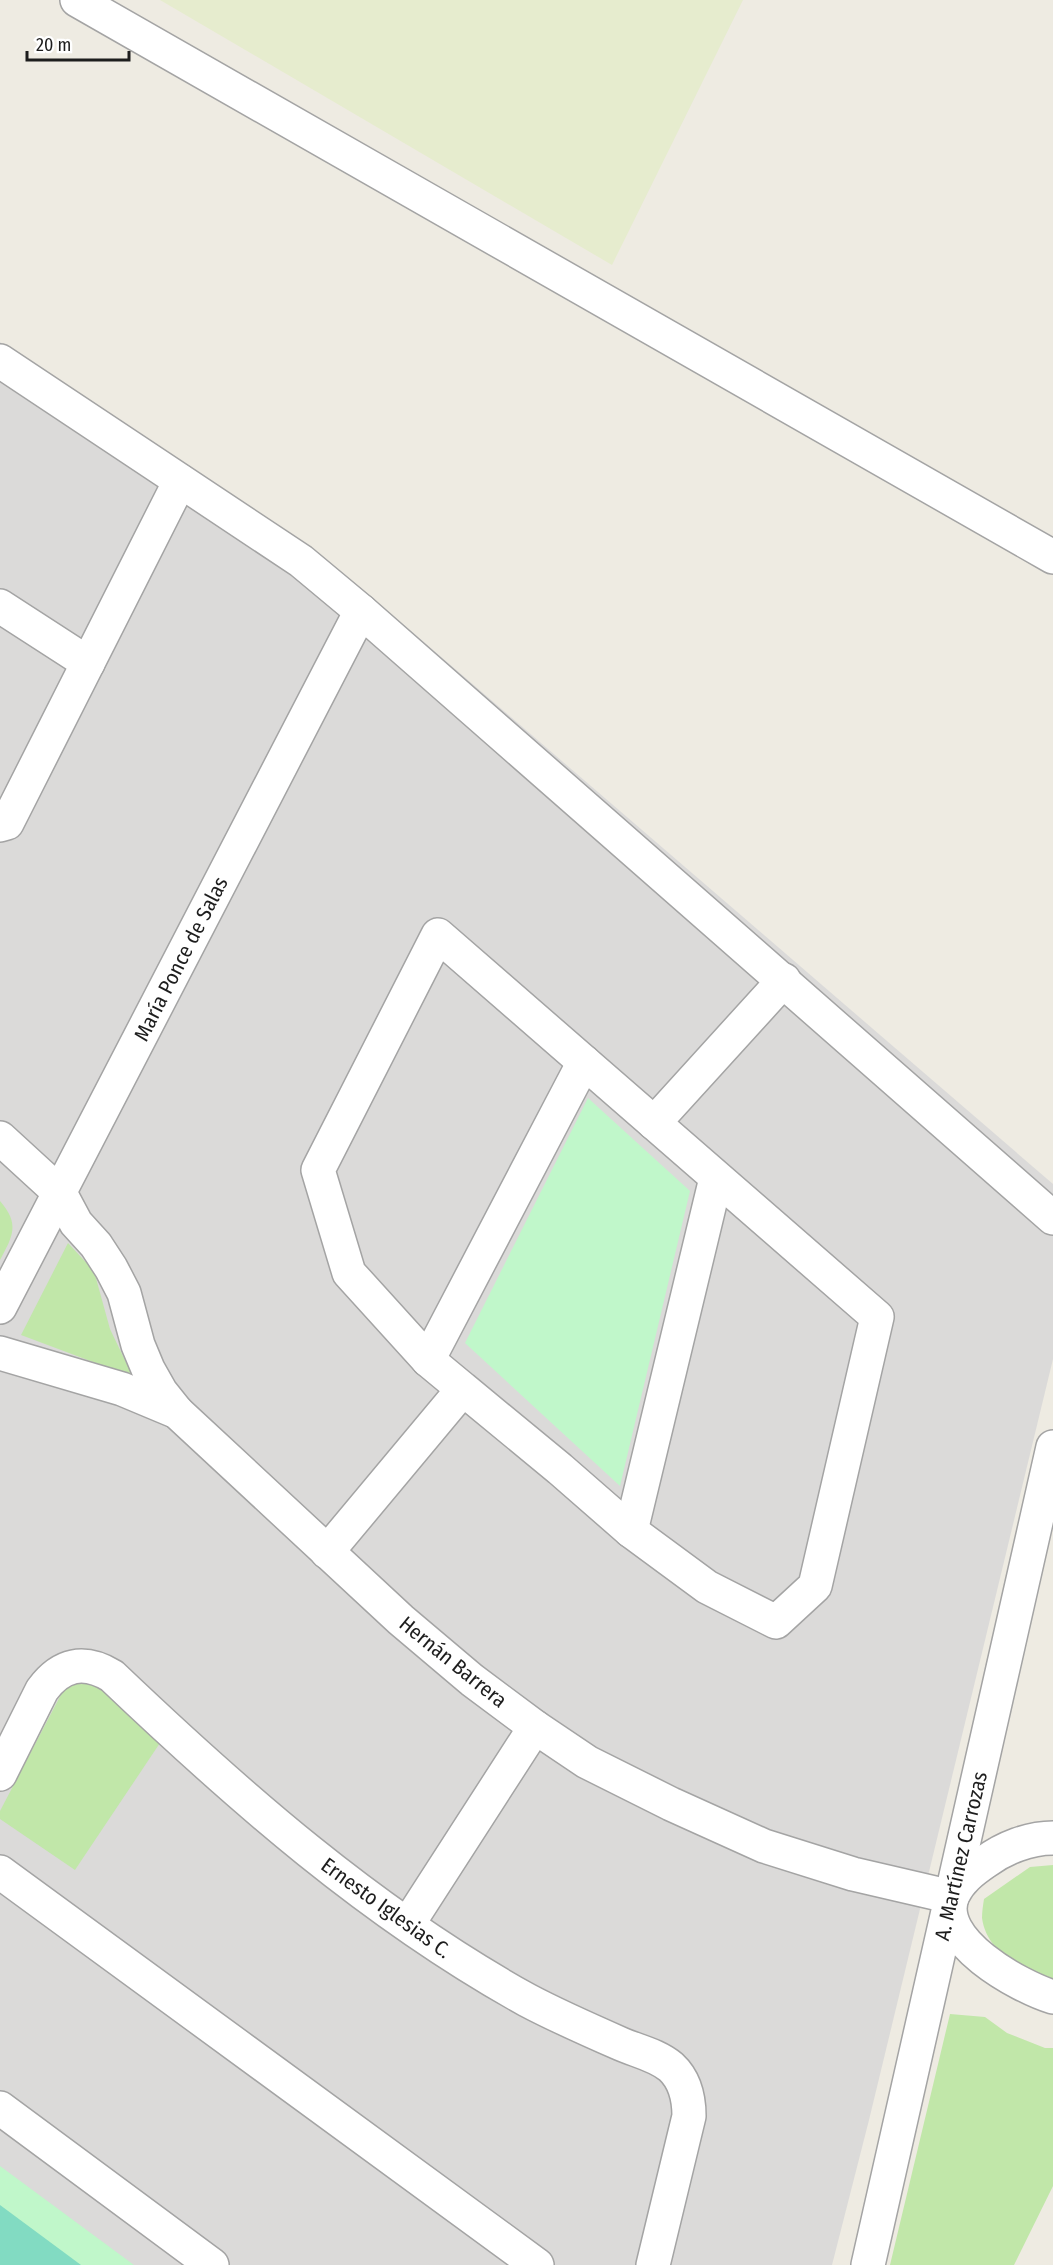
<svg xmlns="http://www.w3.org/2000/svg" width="1053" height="2265" font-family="'Fira Sans Condensed',sans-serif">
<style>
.residential{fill:#dbdad9}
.farmland{fill:#e6ecce}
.grass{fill:#c1e7a9}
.park{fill:#c0f7ca}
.pitch{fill:#82dbc2}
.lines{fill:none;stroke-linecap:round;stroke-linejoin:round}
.street-casing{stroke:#a4a4a4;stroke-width:36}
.street{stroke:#fff;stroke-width:33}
.labels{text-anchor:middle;stroke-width:4.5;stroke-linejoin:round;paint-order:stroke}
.street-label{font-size:21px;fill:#1d1d1d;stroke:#fff}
</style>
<rect width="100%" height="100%" fill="#eeebe2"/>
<path class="residential" d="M 0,342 L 361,588 L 1053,1184 L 1053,1359 L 869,2120 L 832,2265 L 0,2265 Z"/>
<path class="farmland" d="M 160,0 L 743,0 L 612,265 Z"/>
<g class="grass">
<path d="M 0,1201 C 20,1224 13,1236 0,1260 Z"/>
<path d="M 68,1243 L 94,1271 L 110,1329 L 133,1377 L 21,1335 Z"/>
<path d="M 98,1679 L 168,1731 L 75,1870 L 0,1819 L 0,1811 L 66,1685 Z"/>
<path d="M 1053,1865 L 1053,1983 C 1024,1969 987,1954 982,1918 C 982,1912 983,1905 984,1899 L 1030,1867 Z"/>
<path d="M 950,2014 L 985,2017 L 1007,2033 L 1045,2048 L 1053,2048 L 1053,2186 L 1014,2265 L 890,2265 Z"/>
</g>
<g class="park">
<path d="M 588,1098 L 690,1191 L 620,1486 L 465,1343 Z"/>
<path d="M 0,2166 L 134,2265 L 0,2265 Z"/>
</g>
<path class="pitch" d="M 0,2205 L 81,2265 L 0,2265 Z"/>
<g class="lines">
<g class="street-casing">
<g id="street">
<path d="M 77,0 L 1053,557"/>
<path d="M 0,361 L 301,561 L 361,611 L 1053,1218"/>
<path d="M 0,606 L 88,663"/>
<path d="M 0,825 L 7,823 L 180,481"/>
<path d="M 654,1123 L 784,980"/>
<path d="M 0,1138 L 60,1193 L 76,1223 L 96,1245 L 111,1268 L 124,1293 L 138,1345 L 148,1369 L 161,1392 L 177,1412"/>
<path d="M 0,1307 L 361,611"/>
<path d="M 0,1353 L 122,1389 L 177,1412 L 401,1620 L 472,1680 L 535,1727 L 587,1762 L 671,1804 L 764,1846 L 853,1874 L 952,1897"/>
<path d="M 428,1360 L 584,1062"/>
<path d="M 631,1531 L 716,1178"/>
<path d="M 327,1552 L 463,1389 L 560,1469 L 631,1531 L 707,1587 L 776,1622 L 815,1586 L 877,1317 L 438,935 L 318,1170 L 349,1273 L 428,1360 L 463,1389"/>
<path d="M 0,1774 L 42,1690 C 61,1664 84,1659 112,1676 C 239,1797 372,1914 527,2000 C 557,2016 589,2030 621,2044 C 637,2051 657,2055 671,2067 C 685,2080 689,2098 689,2116 L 653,2265"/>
<path d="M 1053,1838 C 1029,1838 1004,1848 985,1862 C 972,1871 960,1880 953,1895 C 933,1940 1020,1987 1053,1997"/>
<path d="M 0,1872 L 537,2265"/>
<path d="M 408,1924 L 535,1727"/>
<path d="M 0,2108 L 212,2265"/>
<path d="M 868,2265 L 1053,1447"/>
</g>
</g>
<use href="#street" class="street"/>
</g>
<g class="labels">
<g class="street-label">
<text transform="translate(181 959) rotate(-63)" y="7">María Ponce de Salas</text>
<text transform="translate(453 1662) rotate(39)" y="7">Hernán Barrera</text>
<text transform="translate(961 1856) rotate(-77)" y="7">A. Martínez Carrozas</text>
<text transform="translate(386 1908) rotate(36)" y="7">Ernesto Iglesias C.</text>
</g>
</g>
<path d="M27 51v9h102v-9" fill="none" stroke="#1d1d1d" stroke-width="3"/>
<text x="36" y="51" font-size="18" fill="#1d1d1d" stroke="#ffffff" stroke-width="4.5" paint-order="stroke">20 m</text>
</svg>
